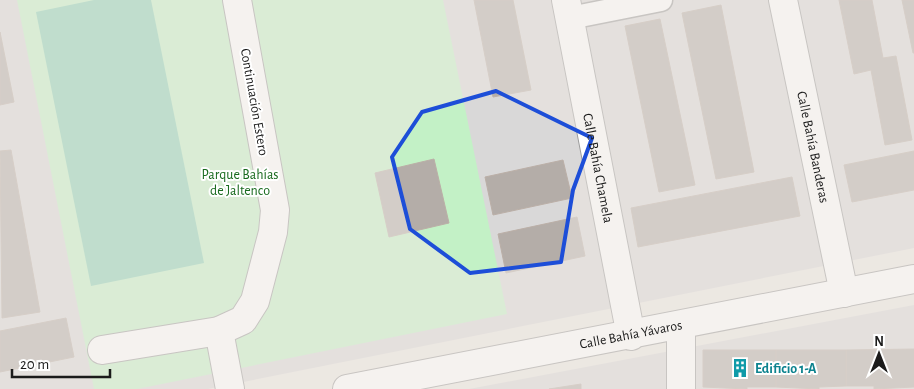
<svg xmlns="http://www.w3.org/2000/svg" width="914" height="389" font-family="'Alegreya Sans',sans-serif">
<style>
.residential{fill:#d9d8d8}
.park{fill:#c3f1c6}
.pitch{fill:#89d1b4}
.building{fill:#b4ada8;stroke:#bbafa7}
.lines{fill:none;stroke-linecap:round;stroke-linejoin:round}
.pedestrian-casing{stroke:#9c9c9c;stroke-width:25}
.minor-casing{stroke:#9c9c9c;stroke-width:30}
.pedestrian{stroke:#fff;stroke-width:22}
.minor{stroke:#fff;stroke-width:28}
.marked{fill:none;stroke:#1d4ed8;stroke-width:4;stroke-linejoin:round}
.labels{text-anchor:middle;stroke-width:4;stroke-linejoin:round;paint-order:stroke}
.street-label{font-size:14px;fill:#1b1b1b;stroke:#fff}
.park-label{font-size:14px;fill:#186a1e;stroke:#fff}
.culture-label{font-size:14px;font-weight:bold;fill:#0d838f;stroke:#fff;text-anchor:start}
</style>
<rect width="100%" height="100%" fill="#ece8e2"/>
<g class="residential">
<path d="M 0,0 L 914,0 L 914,248 L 208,389 L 0,389 Z"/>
<path d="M 914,305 L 914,389 L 469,389 Z"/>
</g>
<path class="park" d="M 17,0 L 443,0 L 507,314 L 137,389 L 94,389 Z"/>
<path class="pitch" d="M 94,0 L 151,0 L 204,263 L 91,286 L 36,12 Z"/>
<g class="building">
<path d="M 474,0 L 513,0 L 531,90 L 493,97 Z"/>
<path d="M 839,0 L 872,0 L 883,58 L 896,56 L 912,140 L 885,145 L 871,70 L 854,74 Z"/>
<path d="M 902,0 L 914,0 L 914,53 L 913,53 Z"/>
<path d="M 721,5 L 754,172 L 716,179 L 682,13 Z"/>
<path d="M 660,19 L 695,185 L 659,192 L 625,26 Z"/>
<path d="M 0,32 L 14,102 L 0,105 Z"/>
<path d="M 11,150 L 40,312 L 2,318 L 0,151 Z"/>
<path d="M 914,151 L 914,190 L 852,202 L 844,165 Z"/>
<path d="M 434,159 L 449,223 L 389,237 L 375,173 Z"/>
<path d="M 563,160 L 572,198 L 493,215 L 485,177 Z"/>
<path d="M 792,177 L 800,216 L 638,247 L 631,208 Z"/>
<path d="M 577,217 L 585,256 L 506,273 L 498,234 Z"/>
<path d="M 66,318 L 74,357 L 0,372 L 0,331 Z"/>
<path d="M 914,349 L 914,387 L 874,389 L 874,386 L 846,386 L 846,350 Z"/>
<path d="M 703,350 L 776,350 L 776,387 L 747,387 L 747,389 L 703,387 Z"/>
<path d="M 776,350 L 846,350 L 846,386 L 819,387 L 819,389 L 776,387 Z"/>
<path d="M 581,384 L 581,389 L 549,389 Z"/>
</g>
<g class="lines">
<g class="pedestrian-casing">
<path id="pedestrian" d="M 570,18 L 661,0"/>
</g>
<g class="minor-casing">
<g id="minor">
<path id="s1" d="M 566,0 L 631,336"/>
<path id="s2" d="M 783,0 L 844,293"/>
<path d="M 681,326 L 681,389"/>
<path d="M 219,331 L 230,389"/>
<path d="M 102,350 L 219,331 L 243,320 L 255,301 L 273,232 L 275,210 L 237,0"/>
<path id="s3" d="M 347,389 L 914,279"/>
</g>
</g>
<use href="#pedestrian" class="pedestrian"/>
<use href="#minor" class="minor"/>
</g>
<path d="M0 0H914V389H0ZM 496,91 L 592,138 L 573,190 L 561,262 L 470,273 L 410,229 L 392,157 L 422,112 Z" fill="#ece8e2" fill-opacity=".55" fill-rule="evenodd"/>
<path class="marked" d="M 496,91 L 592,138 L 573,190 L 561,262 L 470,273 L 410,229 L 392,157 L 422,112 Z"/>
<defs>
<g id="building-bare" transform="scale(1.5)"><path d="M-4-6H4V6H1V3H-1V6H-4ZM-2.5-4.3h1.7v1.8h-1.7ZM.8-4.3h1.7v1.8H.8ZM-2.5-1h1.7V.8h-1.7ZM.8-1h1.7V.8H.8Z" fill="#0f9aa8" stroke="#fff" stroke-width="2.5" paint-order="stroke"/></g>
</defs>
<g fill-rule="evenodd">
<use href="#building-bare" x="740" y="368"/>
</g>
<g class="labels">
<g class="street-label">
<text transform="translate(255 102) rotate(80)" y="5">Continuación Estero</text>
<text dy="5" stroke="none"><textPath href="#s2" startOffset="150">Calle Bahía Banderas</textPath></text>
<text dy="5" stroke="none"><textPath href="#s1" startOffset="171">Calle Bahía Chamela</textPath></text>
<text dy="5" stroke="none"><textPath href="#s3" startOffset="289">Calle Bahía Yávaros</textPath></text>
</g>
<g class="park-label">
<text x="240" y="179">Parque Bahías<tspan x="240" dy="16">de Jaltenco</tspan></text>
</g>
<g class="culture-label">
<text x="755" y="373">Edificio 1-A</text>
</g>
</g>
<g transform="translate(879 354)" stroke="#ffffff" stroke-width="4" paint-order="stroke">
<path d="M0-4L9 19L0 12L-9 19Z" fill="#1b1b1b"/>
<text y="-8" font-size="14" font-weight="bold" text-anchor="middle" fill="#1b1b1b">N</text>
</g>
<path d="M12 369v8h98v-8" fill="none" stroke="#1b1b1b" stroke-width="2.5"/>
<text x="20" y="369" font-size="15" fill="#1b1b1b" stroke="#ffffff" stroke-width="4" paint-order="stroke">20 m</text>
</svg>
